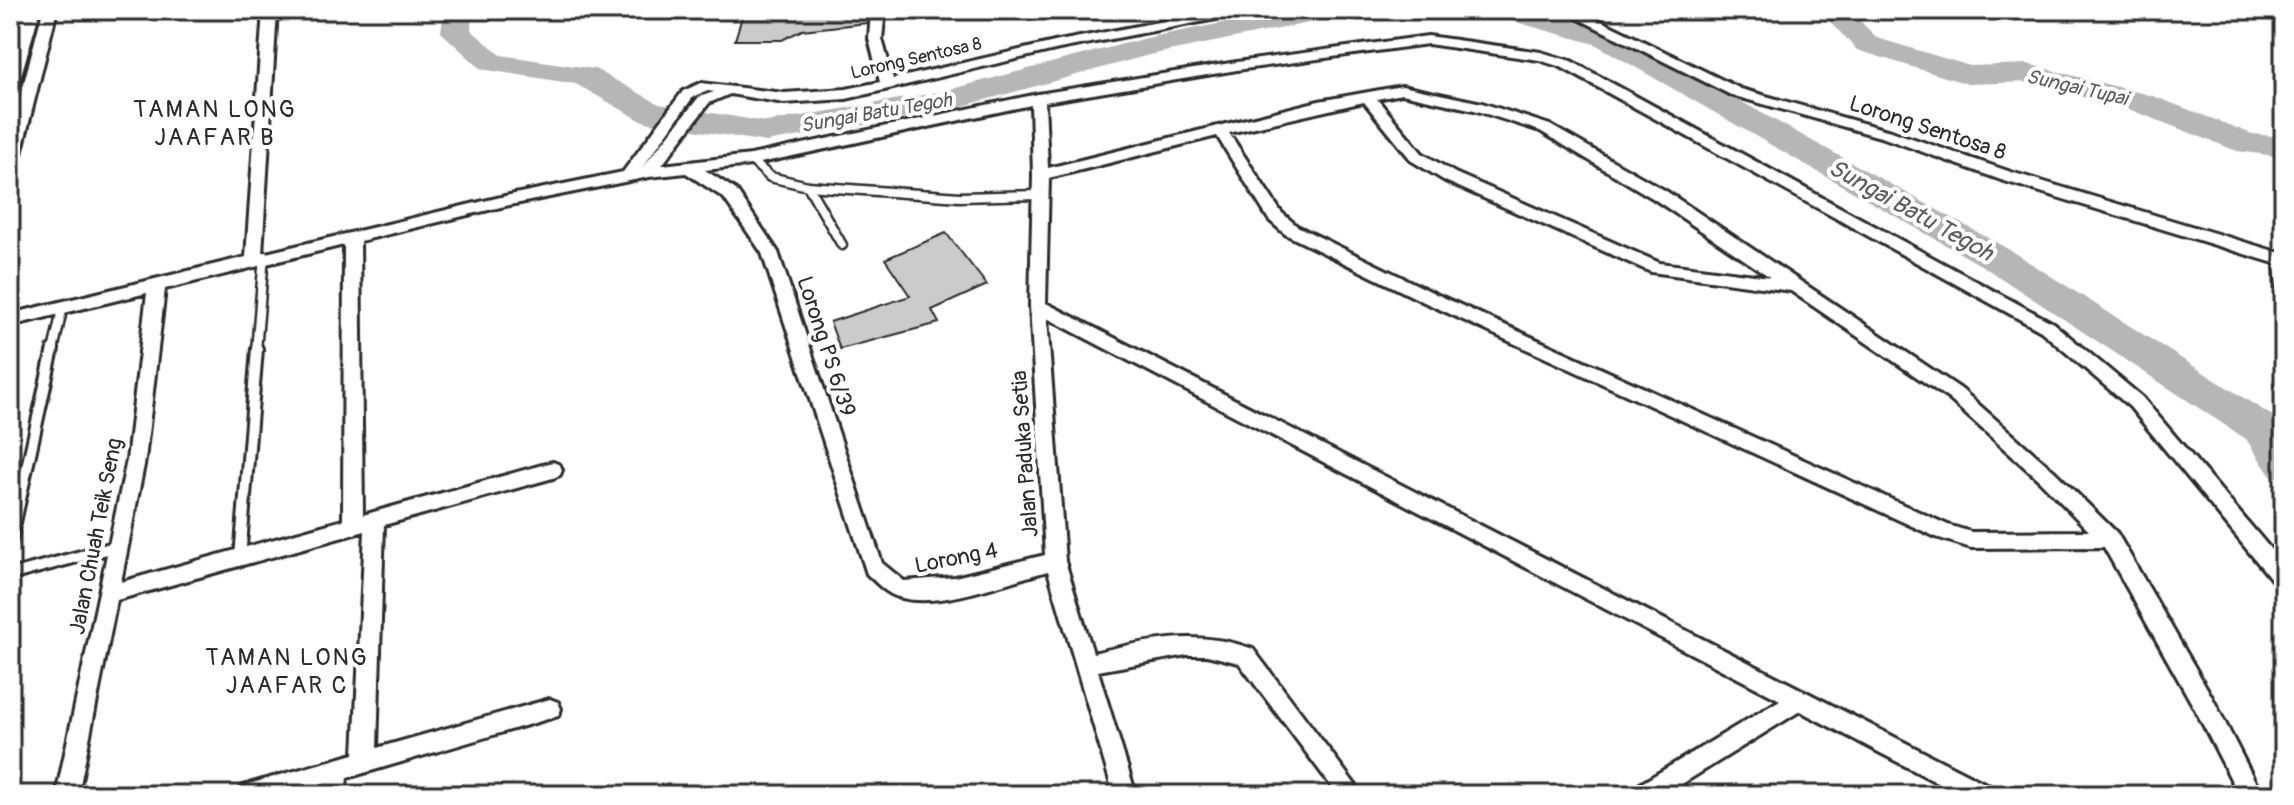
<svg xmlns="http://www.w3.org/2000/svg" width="2294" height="805" font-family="Pangolin,sans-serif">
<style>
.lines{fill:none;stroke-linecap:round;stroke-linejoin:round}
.river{fill:#b6b6b6;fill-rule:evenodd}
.building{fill:#cbcbcb;stroke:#2b2b2b;stroke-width:2}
.service-far1-casing{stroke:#2b2b2b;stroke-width:13}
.service-casing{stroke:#2b2b2b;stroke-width:16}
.minor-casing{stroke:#2b2b2b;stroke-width:6}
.tertiary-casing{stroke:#2b2b2b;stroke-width:6}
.service-far1{stroke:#fff;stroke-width:8}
.service{stroke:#fff;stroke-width:10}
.minor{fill:#fff;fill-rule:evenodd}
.tertiary{fill:#fff;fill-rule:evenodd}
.labels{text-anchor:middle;stroke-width:8;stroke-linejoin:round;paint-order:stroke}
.far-street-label{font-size:18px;fill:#2b2b2b;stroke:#fff}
.far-water-label{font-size:20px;font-style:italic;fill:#5c5c5c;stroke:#fff}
.street-label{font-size:22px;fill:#2b2b2b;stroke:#fff}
.neighbourhood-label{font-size:24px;letter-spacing:2px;fill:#2b2b2b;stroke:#fff}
.water-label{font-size:24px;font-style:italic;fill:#5c5c5c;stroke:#fff}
</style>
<rect width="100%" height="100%" fill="#fff"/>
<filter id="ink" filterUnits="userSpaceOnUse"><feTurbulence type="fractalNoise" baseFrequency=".0125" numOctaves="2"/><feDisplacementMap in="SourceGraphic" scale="16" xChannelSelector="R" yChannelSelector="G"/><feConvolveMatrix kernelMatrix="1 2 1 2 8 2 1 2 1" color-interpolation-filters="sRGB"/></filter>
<g filter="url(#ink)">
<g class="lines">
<g class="river">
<path d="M 444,10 L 472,10 L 471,30 L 501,55 L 595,69 L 659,104 L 766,122 L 940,92 L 1146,38 L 1289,10 L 1347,10 L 1343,16 L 1149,55 L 941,112 L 766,142 L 651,123 L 640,120 L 576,84 L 481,69 L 441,32 Z"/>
<path d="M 1490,10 L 1536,10 L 1615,32 L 2008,249 L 2274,417 L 2284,432 L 2284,480 L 2270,475 L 2246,439 L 1984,267 L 1595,44 L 1494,16 Z"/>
<path d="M 1819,10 L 1849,10 L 1877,38 L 1970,66 L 2027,64 L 2153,96 L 2252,134 L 2284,137 L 2284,157 L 2237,151 L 2131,110 L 2027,82 L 1968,84 L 1857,50 Z"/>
</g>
</g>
<g class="building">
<path d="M 744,10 L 868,10 L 867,23 L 802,30 L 782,40 L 735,40 Z"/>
<path d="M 946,233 L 987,285 L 932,310 L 939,323 L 840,349 L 830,322 L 910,296 L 885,259 Z"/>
</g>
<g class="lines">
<g class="service-far1-casing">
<g id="service-far1">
<path d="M 751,160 L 770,177 L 808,186 L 960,197 L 1039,195"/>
<path d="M 808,186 L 842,245"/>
<path d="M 2278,258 L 2284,315"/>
<path d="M 53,351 L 63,306"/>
<path d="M 256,351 L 264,256"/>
</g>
</g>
<g class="service-casing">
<g id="service">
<path d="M 10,545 L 53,349"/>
<path d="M 240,558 L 257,349"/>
<path d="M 10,575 L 118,546"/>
</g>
</g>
<g class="minor-casing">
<g id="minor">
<path d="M 43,10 L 57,10 L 18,166 L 10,171 L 10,137 Z"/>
<path d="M 263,10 L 277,10 L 262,254 L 505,196 L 623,172 L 683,91 L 701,83 L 784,93 L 846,89 L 880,82 L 869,39 L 871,10 L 885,10 L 882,39 L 893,79 L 1059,41 L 1221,10 L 1249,10 L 1242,14 L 1059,49 L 846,99 L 784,103 L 730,94 L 709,103 L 662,165 L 751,155 L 1038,94 L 1237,62 L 1428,36 L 1541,52 L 1571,61 L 2053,323 L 2142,397 L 2284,565 L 2284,589 L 2277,586 L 2130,407 L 2041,331 L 1561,67 L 1539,60 L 1428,44 L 1237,70 L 1045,102 L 1048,168 L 1319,101 L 1402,86 L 1482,103 L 1550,125 L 1666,191 L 1961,389 L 2054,471 L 2117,533 L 2212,697 L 2262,795 L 2239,795 L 2196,711 L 2104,547 L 1971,548 L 1936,537 L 1424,302 L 1285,234 L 1269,220 L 1217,136 L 1049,178 L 1046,303 L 1992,787 L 1995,795 L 1961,795 L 1800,711 L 1664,795 L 1632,795 L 1635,787 L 1780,700 L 1047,318 L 1065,561 L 1093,653 C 1149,640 1198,629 1253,649 L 1363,795 L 1338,795 L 1239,663 L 1207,655 L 1187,655 L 1098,671 L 1136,795 L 1114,795 L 1048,571 C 1008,581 943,608 902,598 C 887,595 878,584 867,574 L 762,253 L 724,198 L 686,173 L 649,177 L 505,206 L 360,241 L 363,515 L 553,462 L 560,465 L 562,470 L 560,475 L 553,478 L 384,525 L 377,748 L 550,699 L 558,702 L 561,709 L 558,716 L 347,778 L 345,795 L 323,795 L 324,784 L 287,795 L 238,795 L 241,787 L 249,784 L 354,754 L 365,531 L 117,600 L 78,795 L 56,795 L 127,460 L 147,293 L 10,326 L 10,314 L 246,257 ZM 708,91 L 714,92 L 699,97 L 642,168 L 693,97 ZM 1402,94 L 1474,110 L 1540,131 L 1654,199 L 1770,277 L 1660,263 L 1455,173 L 1422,153 L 1377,99 ZM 1364,102 L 1412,161 L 1445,181 L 1651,272 L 1791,291 L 1949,399 L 2040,481 L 2089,531 L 1971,532 L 1948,525 L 1436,294 L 1297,226 L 1281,212 L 1229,133 ZM 1031,105 L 1033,175 L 1030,306 L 1045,555 L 955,577 L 904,581 L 882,563 L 778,252 L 736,190 L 705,170 L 751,165 ZM 344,245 L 343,520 L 121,582 L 145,460 L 165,289 Z"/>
<path d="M 1561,10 L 1579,10 L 1741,89 L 1894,132 L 2011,172 L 2284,254 L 2284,266 L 2001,180 L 1884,138 L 1731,95 Z"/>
</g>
</g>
<g class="tertiary-casing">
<path id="tertiary" d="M 24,10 L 40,10 L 19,82 L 10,87 L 10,54 Z"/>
</g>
<use href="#service-far1" class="service-far1"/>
<use href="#service" class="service"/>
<use href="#minor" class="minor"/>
<use href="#tertiary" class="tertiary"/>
</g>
</g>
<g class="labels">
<g class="far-street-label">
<text transform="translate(916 58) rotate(-13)" y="6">Lorong Sentosa 8</text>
</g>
<g class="far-water-label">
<text transform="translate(2077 87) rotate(13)" y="7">Sungai Tupai</text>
<text transform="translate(876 112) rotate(-10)" y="7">Sungai Batu Tegoh</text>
</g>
<g class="street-label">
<text transform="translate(1928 127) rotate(18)" y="8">Lorong Sentosa 8</text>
<text transform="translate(827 346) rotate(72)" y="8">Lorong PS 6/39</text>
<text transform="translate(1024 454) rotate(-94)" y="8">Jalan Paduka Setia</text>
<text transform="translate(95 536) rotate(-79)" y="8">Jalan Chuah Teik Seng</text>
<text transform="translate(956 557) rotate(-11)" y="8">Lorong 4</text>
</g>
<g class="neighbourhood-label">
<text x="215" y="117">TAMAN LONG<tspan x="215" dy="28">JAAFAR B</tspan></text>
<text x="287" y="665">TAMAN LONG<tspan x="287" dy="28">JAAFAR C</tspan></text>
</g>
<g class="water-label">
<text transform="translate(1911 210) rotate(29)" y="8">Sungai Batu Tegoh</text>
</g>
</g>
<rect width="2294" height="805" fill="none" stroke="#fff" stroke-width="40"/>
<rect x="20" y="20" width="2254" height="765" fill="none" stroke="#2b2b2b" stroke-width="3" filter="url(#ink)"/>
</svg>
